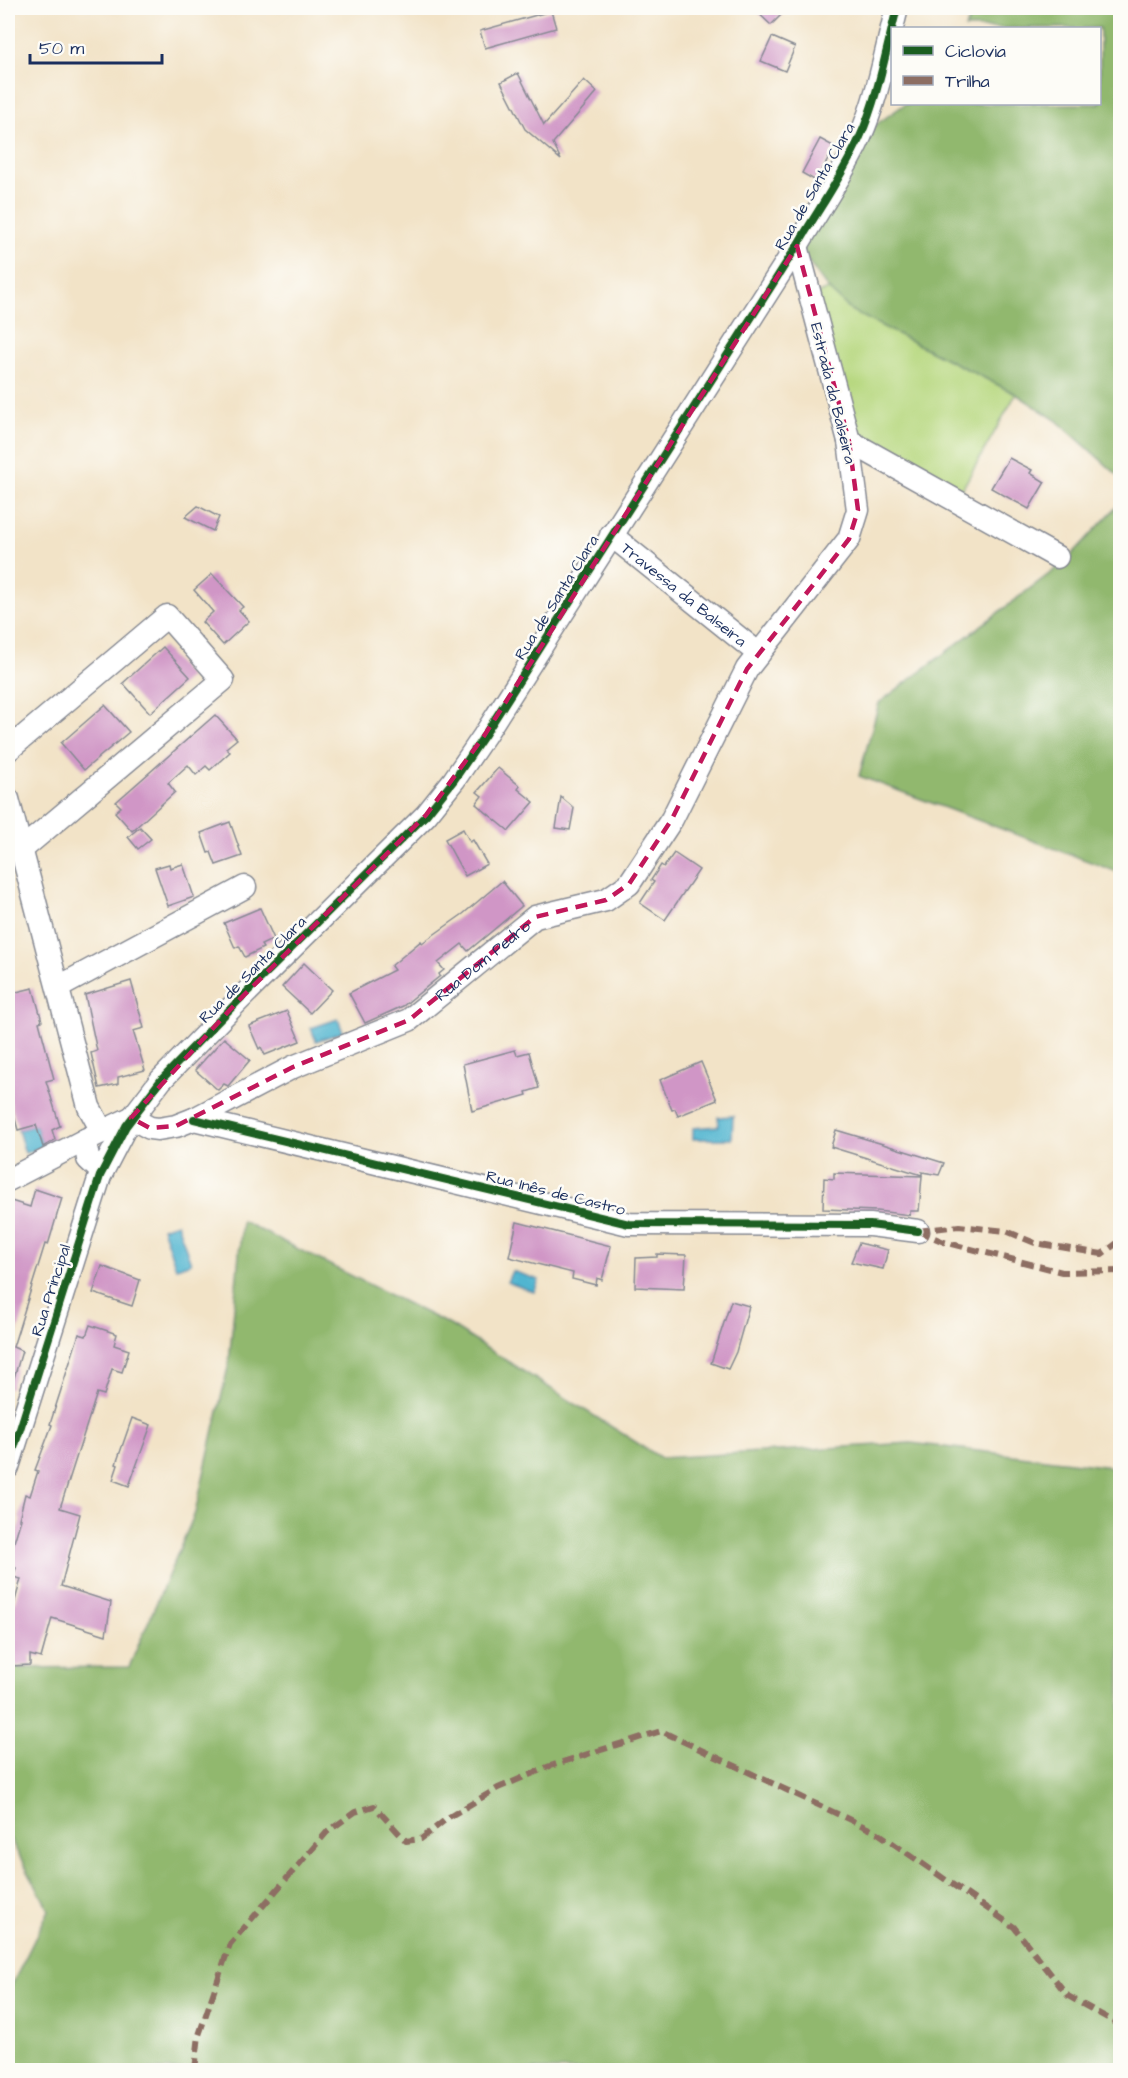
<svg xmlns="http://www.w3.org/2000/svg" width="1128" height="2078" font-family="'Architects Daughter',sans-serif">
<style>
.green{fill:#b7d880;stroke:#69846f;stroke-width:1.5}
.forest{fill:#91b86e;stroke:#567466;stroke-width:1.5}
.water{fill:#51b5d0;stroke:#367297;stroke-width:1.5}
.building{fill:#d096c6}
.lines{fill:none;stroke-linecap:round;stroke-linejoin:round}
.minor-casing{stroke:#868992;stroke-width:25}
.minor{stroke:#fff;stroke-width:22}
.quiet{stroke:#8d6e63;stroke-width:6;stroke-dasharray:12 6;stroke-linecap:butt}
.cycleway-casing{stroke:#fdfcf7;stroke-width:11}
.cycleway{stroke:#1b5e20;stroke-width:8}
.marked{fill:none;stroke:#c2185b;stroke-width:4.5;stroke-dasharray:12 8;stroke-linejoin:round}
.labels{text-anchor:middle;stroke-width:5;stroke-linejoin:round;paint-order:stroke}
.street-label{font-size:16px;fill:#1b2f5e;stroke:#fdfcf7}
</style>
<rect width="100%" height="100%" fill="#fdfcf7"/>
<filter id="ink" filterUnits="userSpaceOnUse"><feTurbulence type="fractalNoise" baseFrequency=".0167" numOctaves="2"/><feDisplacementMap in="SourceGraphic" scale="12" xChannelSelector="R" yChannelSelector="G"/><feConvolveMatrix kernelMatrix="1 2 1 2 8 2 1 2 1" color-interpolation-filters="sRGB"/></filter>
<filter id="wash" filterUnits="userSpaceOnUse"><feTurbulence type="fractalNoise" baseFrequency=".008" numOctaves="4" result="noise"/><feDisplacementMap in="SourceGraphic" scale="24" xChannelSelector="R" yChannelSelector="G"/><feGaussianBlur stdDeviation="1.35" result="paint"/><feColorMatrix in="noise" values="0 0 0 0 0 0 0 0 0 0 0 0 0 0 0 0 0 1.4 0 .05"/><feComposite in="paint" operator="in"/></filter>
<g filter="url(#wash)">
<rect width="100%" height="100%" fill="#f2e3c7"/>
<path class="green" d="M 828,289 L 852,311 L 1016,394 L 961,491 L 851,430 L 814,295 Z"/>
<g class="forest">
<path d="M 977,8 L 1120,8 L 1120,477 L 1056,420 L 1016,394 L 852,311 L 828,289 L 797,246 L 860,136 L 905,104 L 1100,104 L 1100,28 L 965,28 Z"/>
<path d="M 1120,503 L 1120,873 L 859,776 L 879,703 L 1065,562 Z"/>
<path d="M 242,1221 L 450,1325 L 661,1458 L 911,1443 L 1120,1468 L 1120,2070 L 8,2070 L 8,1993 L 49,1910 L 8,1835 L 8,1668 L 129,1667 L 195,1513 L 229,1363 Z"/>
</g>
<g class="water">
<path d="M 338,1019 L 343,1032 L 316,1041 L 311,1028 Z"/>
<path d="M 733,1116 L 732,1139 L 693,1139 L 693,1128 L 719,1126 L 718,1117 Z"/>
<path d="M 36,1125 L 43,1147 L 25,1153 L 18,1130 Z"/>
<path d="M 177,1223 L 191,1263 L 176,1268 L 162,1228 Z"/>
<path d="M 512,1271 L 539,1280 L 534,1292 L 507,1282 Z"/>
</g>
<g id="blocks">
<g class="building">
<path d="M 753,8 L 788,8 L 771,25 Z"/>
<path d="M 551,11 L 556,28 L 485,48 L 480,31 Z"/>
<path d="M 772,37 L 795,47 L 785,71 L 761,61 Z"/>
<path d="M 518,73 L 544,125 L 584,80 L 597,92 L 553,143 L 561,160 L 525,129 L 501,82 Z"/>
<path d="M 820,139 L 835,147 L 816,181 L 802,173 Z"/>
<path d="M 1009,458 L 1032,470 L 1030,473 L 1045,482 L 1029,509 L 991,488 Z"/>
<path d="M 198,506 L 219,517 L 213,531 L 185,517 Z"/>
<path d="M 212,574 L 243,607 L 239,610 L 249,621 L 223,645 L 202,622 L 213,612 L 194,590 Z"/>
<path d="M 163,647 L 190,677 L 150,713 L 123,683 Z"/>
<path d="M 105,705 L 129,732 L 84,770 L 61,743 Z"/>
<path d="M 215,715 L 237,739 L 226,748 L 230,752 L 210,770 L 206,766 L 196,775 L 188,765 L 168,783 L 175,792 L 132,831 L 115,812 L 121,807 L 116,802 Z"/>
<path d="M 498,768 L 520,786 L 518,789 L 534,802 L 509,831 L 476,804 L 482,796 L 477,792 Z"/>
<path d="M 561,797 L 574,808 L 570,830 L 556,828 Z"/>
<path d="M 230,822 L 242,856 L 216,865 L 211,852 L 208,853 L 201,833 Z"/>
<path d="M 140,827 L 151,839 L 138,849 L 128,837 Z"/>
<path d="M 463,829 L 470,842 L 473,840 L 487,864 L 465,876 L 445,839 Z"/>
<path d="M 674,853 L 699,870 L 665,920 L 640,903 L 654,882 L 651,880 L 661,865 L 664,867 Z"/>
<path d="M 169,864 L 170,868 L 183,864 L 194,897 L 168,906 L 155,868 Z"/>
<path d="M 502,881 L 522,906 L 468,951 L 462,944 L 438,963 L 444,970 L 439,974 L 440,976 L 403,1006 L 365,1023 L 349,993 L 394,970 L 391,966 L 421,941 L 422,943 L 463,914 Z"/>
<path d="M 260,908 L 274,939 L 261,945 L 263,948 L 245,957 L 239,946 L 235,948 L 224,923 Z"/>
<path d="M 304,963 L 332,990 L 310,1013 L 282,987 Z"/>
<path d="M 131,981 L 144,1028 L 133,1031 L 145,1070 L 118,1077 L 118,1084 L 99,1088 L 91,1053 L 97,1051 L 85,995 Z"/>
<path d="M 33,988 L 42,1021 L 39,1022 L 54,1079 L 46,1081 L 60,1126 L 52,1130 L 55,1140 L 43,1147 L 36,1125 L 18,1130 L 8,1094 L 8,994 Z"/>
<path d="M 287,1011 L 300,1041 L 265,1055 L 261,1047 L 259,1049 L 249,1026 Z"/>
<path d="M 224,1038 L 250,1060 L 228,1086 L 224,1084 L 218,1090 L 195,1070 Z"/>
<path d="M 515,1050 L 517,1055 L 529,1052 L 539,1088 L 526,1092 L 527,1095 L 472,1111 L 463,1064 Z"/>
<path d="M 701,1062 L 717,1100 L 678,1116 L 675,1109 L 672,1110 L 660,1080 Z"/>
<path d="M 836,1130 L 886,1145 L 944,1163 L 939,1175 L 922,1172 L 922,1175 L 831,1147 Z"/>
<path d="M 834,1173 L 922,1176 L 919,1211 L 910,1211 L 910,1215 L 877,1211 L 823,1209 L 824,1178 L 834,1179 Z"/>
<path d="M 35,1189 L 62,1198 L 48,1245 L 45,1244 L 36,1273 L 13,1347 L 22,1351 L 11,1388 L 8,1388 L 8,1200 L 30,1207 Z"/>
<path d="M 517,1222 L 611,1246 L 602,1280 L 597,1278 L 596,1285 L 572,1279 L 573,1273 L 509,1257 Z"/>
<path d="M 859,1243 L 888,1250 L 883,1269 L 851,1262 Z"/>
<path d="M 657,1254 L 686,1255 L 684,1289 L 635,1287 L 636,1258 L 657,1257 Z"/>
<path d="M 102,1266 L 140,1280 L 132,1306 L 93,1293 Z"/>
<path d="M 731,1301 L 749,1306 L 736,1352 L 728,1369 L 711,1363 Z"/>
<path d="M 90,1325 L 117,1334 L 114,1345 L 129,1350 L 122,1372 L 112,1369 L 104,1395 L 97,1393 L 60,1508 L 80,1514 L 61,1586 L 111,1602 L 106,1635 L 52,1618 L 41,1658 L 30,1655 L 30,1665 L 12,1666 L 11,1653 L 8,1652 L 8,1626 L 21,1579 L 13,1577 L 16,1568 L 8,1565 L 8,1562 L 21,1519 L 19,1519 L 25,1494 L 30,1496 L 38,1471 L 35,1470 L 52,1425 L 50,1424 L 79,1334 L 86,1336 Z"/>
<path d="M 132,1418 L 151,1425 L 129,1486 L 113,1480 L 118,1465 L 116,1464 Z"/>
</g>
</g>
</g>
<g filter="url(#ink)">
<use href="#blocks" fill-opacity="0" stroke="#868992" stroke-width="1.5"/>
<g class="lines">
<g class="minor-casing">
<g id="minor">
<path d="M 849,441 L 1057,557"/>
<path id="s1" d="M 611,535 L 759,654"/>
<path d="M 8,750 L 167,616 L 223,680 L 21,850"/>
<path d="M 8,799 L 89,1107 L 102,1131"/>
<path d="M 59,987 L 245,887"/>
<path d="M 194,1119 L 629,1224 L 870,1225 L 918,1231"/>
<path id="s2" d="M 102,1172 L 88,1159 L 85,1140 L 131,1118 L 150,1128 L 158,1129 L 176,1126 L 194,1119 L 293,1067 L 409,1020 L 535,917 L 606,900 L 629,884 L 672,819 L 747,669 L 849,539 L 858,510 L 849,441 L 797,246"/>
<path d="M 8,1180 L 85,1140"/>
<path d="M 8,1467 L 100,1176 L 126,1126 L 161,1080 L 238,1001 L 426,815 L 454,780 L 484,736 L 797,246 C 818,210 843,175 860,137 C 878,97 886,50 897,8"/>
</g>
</g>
<use href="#minor" class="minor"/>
<g class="quiet">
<path d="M 918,1231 L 959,1226 L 1006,1231 L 1035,1243 L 1102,1254 L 1120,1241"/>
<path d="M 918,1231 L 944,1242 L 1062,1272 L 1120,1271"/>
<path d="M 195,2070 L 199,2035 L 230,1944 L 327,1832 L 355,1812 L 374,1806 L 406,1841 L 421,1839 L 449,1817 L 498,1788 L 550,1766 L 661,1731 L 878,1833 L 1014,1927 L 1068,1996 L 1120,2025"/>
</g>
<g class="cycleway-casing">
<g id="cycleway">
<path d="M 194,1119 L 629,1224 L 870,1225 L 918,1231"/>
<path d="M 8,1467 L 100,1176 L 126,1126 L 161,1080 L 238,1001 L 426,815 L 454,780 L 484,736 L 797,246 C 818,210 843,175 860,137 C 878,97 886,50 897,8"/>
</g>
</g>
<use href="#cycleway" class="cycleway"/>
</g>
</g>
<path class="marked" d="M 797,246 L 849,441 L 858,510 L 849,539 L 747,669 L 672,819 L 629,884 L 606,900 L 535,917 L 409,1020 L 293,1067 L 176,1126 L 150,1128 L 131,1118 L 238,1001 L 426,815 L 484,736 Z"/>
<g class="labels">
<g class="street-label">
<text transform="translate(814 186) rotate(-60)" y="6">Rua de Santa Clara</text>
<text transform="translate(834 393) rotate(76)" y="6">Estrada da Balseira</text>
<text dy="6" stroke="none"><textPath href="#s1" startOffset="94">Travessa da Balseira</textPath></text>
<text transform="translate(556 597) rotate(-58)" y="6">Rua de Santa Clara</text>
<text dy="6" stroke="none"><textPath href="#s2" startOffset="488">Rua Dom Pedro</textPath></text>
<text transform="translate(252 969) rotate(-45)" y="6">Rua de Santa Clara</text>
<text transform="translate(556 1192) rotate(14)" y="6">Rua Inês de Castro</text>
<text transform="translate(50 1290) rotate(-72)" y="6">Rua Principal</text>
</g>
</g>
<rect width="1128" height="2078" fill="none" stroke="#fdfcf7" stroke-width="30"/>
<rect x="891" y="27" width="210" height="78" fill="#fdfcf7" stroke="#a3aaba" stroke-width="1.5"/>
<rect x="903" y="46" width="30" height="9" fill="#1b5e20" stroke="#a3aaba" stroke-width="1.5"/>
<text x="945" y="57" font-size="18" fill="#1b2f5e">Ciclovia</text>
<rect x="903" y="76" width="30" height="9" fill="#8d6e63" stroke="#a3aaba" stroke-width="1.5"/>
<text x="945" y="87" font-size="18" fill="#1b2f5e">Trilha</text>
<path d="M30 54v9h132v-9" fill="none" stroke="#1b2f5e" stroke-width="3"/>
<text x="39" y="54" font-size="18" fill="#1b2f5e" stroke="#fdfcf7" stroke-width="4.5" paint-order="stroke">50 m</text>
</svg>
